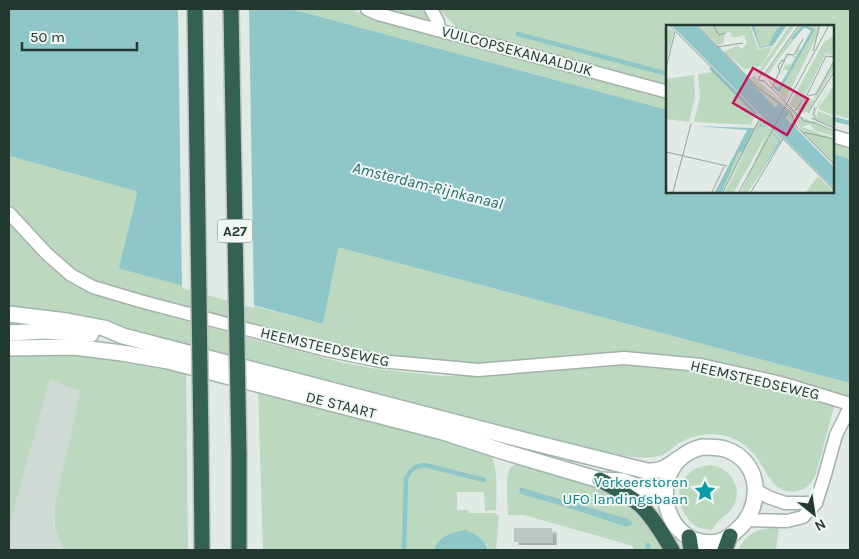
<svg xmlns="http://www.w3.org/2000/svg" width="859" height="559" font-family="Karla,sans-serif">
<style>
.built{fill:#d0d9d4}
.green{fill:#bcd9c0}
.water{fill:#8fc7c9}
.pier{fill:#e1eae5}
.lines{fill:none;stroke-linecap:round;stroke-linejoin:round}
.stream{stroke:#8fc7c9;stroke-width:4.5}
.building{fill:#bac7c0;filter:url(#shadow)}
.street-casing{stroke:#a4b1ab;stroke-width:15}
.secondary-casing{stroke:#a1b4ab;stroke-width:18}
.highway-casing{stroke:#bdc4c1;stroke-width:18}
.street{stroke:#fff;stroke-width:12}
.secondary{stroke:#fff;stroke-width:15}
.highway{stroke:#336152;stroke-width:15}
.highway-bridge-casing{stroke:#bdc4c1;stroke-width:18;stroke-linecap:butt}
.highway-bridge{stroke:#336152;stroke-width:15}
.labels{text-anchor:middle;stroke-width:4;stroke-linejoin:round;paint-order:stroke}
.shield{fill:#f1f7f3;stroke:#61726a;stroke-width:1}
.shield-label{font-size:14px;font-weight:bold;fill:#233930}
.street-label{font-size:15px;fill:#233930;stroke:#f1f7f3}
.culture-label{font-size:15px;fill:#0d838f;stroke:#f1f7f3;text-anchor:end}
.water-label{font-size:16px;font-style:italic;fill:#256b6d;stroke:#f1f7f3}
.inset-river{fill:none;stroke:#8fc7c9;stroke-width:2.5}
.inset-road{fill:none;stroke:#95a39d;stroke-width:1}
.view{fill:#c2185b;fill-opacity:0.15;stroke:#c2185b;stroke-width:2.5}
.inset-edge{fill:none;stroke:#233930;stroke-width:2.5}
</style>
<defs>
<filter id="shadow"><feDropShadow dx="4.5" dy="4.5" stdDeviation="1" flood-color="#0004"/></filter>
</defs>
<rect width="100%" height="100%" fill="#e1eae5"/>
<path class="built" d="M 50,380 L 80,391 L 55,504 L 53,523 L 58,539 L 64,550 L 9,550 L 9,527 Z"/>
<g class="green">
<path d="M 291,9 L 352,9 L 366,16 L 392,23 L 668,97 L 668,110 Z"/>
<path d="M 384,9 L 425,9 L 433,22 Z"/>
<path d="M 439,9 L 850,9 L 850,119 L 833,114 L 833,26 L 668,26 L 668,86 L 457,28 Z"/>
<path d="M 833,142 L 850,146 L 850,159 L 833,154 Z"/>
<path d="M 9,156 L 136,191 L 137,195 L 186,286 L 257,307 L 323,324 L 338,249 L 341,248 L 850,383 L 850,398 L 701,359 L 657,354 L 598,353 L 545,357 L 501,363 L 462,364 L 362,353 L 97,284 L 63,262 L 9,204 Z"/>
<path d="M 9,222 L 45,263 L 70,282 L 85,290 L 99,296 L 178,319 L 344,363 L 377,369 L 441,376 L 503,375 L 555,368 L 598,365 L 632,365 L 677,368 L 730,377 L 785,390 L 833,404 L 834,407 L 816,474 C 812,483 807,489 797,491 C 771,495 767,469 754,454 C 747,447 739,440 729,437 C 713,432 696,434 681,442 C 672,448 666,455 655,457 C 631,461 587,447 561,441 L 88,319 L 9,309 Z"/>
<path d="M 85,352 L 186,371 L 188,550 L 64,550 C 54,531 53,525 55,504 L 80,391 L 50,380 L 9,527 L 9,353 Z"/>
<path d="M 258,388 L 438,435 L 491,455 C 499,472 496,492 496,510 L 485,511 L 484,492 L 457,492 L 457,510 L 468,510 L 469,513 L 496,513 L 496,515 L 499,515 L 496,550 L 488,550 L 487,544 L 435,547 L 434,550 L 263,550 Z"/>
<path d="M 518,462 C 551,472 586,480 616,497 C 637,509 653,530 665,550 L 633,550 L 633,546 L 524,515 L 508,515 C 508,504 505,479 509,470 C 511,466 514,464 518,462 Z"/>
<path d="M 710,465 C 730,467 744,488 733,507 C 728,515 718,519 712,530 C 706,529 701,529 696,526 C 679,515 673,489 688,474 C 694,468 702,466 710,465 Z"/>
<path d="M 779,527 L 776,550 L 738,550 C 748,531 759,529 779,527 Z"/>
</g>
<g class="water">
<path d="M 9,9 L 291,9 L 668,110 L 668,191 L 833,191 L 833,154 L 850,159 L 850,383 L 341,248 L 338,249 L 323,324 L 121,269 L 119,267 L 137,195 L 136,191 L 9,156 Z"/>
<path d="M 520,488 L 523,488 L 628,519 L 631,521 L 633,524 L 627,527 L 563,506 L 521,494 L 519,491 Z"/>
<path d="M 466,530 C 476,535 485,539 488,550 L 434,550 C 439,536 452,532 466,530 Z"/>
</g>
<path class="pier" d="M 178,9 L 249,9 L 254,308 L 182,288 Z"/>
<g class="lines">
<g class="stream">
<path d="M 518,34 L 668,74"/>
<path d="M 833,119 L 850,123"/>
<path d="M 404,550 L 406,478 C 411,469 415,466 425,465 L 484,480"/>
<path d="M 648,550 L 648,545"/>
</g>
</g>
<path class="building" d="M 514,528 L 552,528 L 553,543 L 514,542 Z"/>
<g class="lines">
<g class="street-casing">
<g id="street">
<path d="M 367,9 L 378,14 L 668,92"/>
<path d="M 431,9 L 438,22 L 438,30"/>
<path d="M 833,136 L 850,141"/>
<path d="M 9,213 L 47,254 L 71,275 L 93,287 L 140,301 L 322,349 L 380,361 L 478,370 L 624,358 L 701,365 L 781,383 L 850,404"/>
<path d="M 756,490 L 768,497 L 785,503 L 816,503"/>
<path d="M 747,520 L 787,521 L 803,517 L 816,503 L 824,478 L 836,435 L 850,407"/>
</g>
</g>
<g class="secondary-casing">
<g id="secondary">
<path d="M 9,314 L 67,321 L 104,328 L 123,336 L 539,444 L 647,471 C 661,472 667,467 678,459"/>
<path d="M 9,333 L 44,331 L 91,334"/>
<path d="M 9,348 L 74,347 L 122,353 L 168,361 L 443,432 L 505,452 L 600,480 L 623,481 L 665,498"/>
<path d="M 702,447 C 710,447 718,447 725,449 C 762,461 764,507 737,530 C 732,535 725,540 718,542 C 662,552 642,462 702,447 Z"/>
</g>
</g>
<g class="highway-casing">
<g id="highway">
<path d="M 201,444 L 202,550"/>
<path d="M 239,454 L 239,550"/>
<path d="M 600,480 C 613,487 628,495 640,505 C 653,517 663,535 672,550"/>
<path d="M 689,537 L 691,550"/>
<path d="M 725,550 L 730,536"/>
</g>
</g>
<use href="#street" class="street"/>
<use href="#secondary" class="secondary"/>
<use href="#highway" class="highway"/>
<g class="highway-bridge-casing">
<g id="highway-bridge">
<path d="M 195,9 L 201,444"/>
<path d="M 231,9 L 239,454"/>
</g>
</g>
<use href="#highway-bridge" class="highway-bridge"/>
</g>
<defs>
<g id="sight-bare" transform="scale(1.725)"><path d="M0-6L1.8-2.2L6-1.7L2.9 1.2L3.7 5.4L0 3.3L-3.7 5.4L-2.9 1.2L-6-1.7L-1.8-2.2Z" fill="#0f9aa8" stroke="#f1f7f3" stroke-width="2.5" paint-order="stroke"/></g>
</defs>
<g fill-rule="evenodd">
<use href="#sight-bare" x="705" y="491"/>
</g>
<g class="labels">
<rect class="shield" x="217.5" y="219.5" width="35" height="23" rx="4"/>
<g class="shield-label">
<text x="235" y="236">A27</text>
</g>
<g class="street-label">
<text transform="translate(517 51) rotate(15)" y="5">VUILCOPSEKANAALDIJK</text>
<text transform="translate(325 347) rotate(13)" y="5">HEEMSTEEDSEWEG</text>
<text transform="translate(755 380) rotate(13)" y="5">HEEMSTEEDSEWEG</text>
<text transform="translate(341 405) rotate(14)" y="5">DE STAART</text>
</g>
<g class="culture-label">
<text x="688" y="487">Verkeerstoren<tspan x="688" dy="17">UFO landingsbaan</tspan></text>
</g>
<g class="water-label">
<text transform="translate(428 185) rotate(14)" y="6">Amsterdam-Rijnkanaal</text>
</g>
</g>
<g transform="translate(666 25)">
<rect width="168" height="168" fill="#e1eae5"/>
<path d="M 0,0 L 8,7 L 0,35 ZM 30,0 L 84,54 L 89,50 L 91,55 L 134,91 L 167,107 L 167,111 L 148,105 L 144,99 L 136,102 L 167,113 L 167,139 L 137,107 L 139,105 L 135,106 L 127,89 L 122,83 L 107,70 L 95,64 L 110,73 L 126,88 L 131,104 L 120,93 L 124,88 L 113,78 L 109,82 ZM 32,0 L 84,0 L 92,24 L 107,22 L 95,41 L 78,44 L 62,29 L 82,52 L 57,27 L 71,21 L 76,24 L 81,18 L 78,10 L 72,12 L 66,12 L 64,7 L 59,8 L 57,19 L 52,20 ZM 85,0 L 121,0 L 107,21 L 93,23 ZM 124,0 L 129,0 L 95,48 L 91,48 ZM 134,0 L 153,0 L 153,7 L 119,76 L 107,62 L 112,54 L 111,59 L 114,59 L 122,46 L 118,44 L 114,51 L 119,40 L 125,39 L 129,33 L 124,30 L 121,33 L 122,29 L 124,29 L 127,31 L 130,31 L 131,23 L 135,26 L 146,6 L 139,1 L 111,36 L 101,52 L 108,59 L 106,61 L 99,50 ZM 167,11 L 167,31 L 160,28 L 132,84 L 141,73 L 147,75 L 167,38 L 167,45 L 142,87 L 136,88 L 123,80 L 158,17 ZM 47,47 L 116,114 L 115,116 L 100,101 L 99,102 L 113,116 L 82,167 L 75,167 L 101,109 L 68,167 L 59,167 L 95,96 L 56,167 L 72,128 L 93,94 L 89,91 L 85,99 L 88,100 L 28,97 L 34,72 L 32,49 ZM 28,50 L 29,72 L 23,97 L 0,94 L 0,54 ZM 167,53 L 149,87 L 151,93 L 152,86 L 167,92 L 167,102 L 155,98 L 148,91 L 148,86 ZM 167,61 L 167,90 L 152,84 ZM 152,151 L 168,167 L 140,167 Z" fill="#bcd9c0"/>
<path d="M 5,0 L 30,0 L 109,82 L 113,78 L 116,81 L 124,88 L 120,93 L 167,141 L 167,163 ZM 85,0 L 88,0 L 94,22 L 103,20 L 108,8 L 116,0 L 121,0 L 107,20 L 94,23 ZM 95,97 L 95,101 L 100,101 L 115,116 L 82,167 L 113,116 L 100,102 L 93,102 L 58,167 ZM 29,101 L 88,103 L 78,125 L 72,128 L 56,167 L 49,167 L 81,105 Z" fill="#8fc7c9"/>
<path class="inset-river" d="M 44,43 L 90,89M 108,62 L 113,65 L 147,5 L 138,1 L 126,14"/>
<path class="inset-road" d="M 3,0 L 168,165M 31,0 L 90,61 L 124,86 L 131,102 L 168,139M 47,0 L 53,10 L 60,8M 51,22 L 77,18M 147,26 L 154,0M 0,43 L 9,7M 114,48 L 112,41 L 116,35 L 119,37M 95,49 L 92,55 L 98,56 L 138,96 L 149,98M 97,51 L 133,0M 106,63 L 121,29 L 128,30 L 137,14M 142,71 L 150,69 L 168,36M 149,82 L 147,90 L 152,97M 129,86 L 140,72 L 160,31 L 168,32M 142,88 L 168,47M 145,93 L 168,103M 147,97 L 168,106M 136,107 L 168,114M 0,127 L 61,141M 7,167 L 25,99M 46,167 L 58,142M 57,167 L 94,93M 73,167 L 163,0M 85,167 L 117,114"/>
<path class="view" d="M 87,43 L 142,74 L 121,110 L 67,78 Z"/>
<rect width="168" height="168" class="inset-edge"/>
</g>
<rect width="859" height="559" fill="none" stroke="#233930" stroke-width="20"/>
<g transform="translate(814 514) rotate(150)" stroke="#f1f7f3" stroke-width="4" paint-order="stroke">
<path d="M0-4L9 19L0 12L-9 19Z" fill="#233930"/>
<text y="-8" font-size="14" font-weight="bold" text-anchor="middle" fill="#233930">N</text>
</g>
<path d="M22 42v8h115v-8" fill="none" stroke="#233930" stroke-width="2.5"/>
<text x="30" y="42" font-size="15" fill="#233930" stroke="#f1f7f3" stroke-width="4" paint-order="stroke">50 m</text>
</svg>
